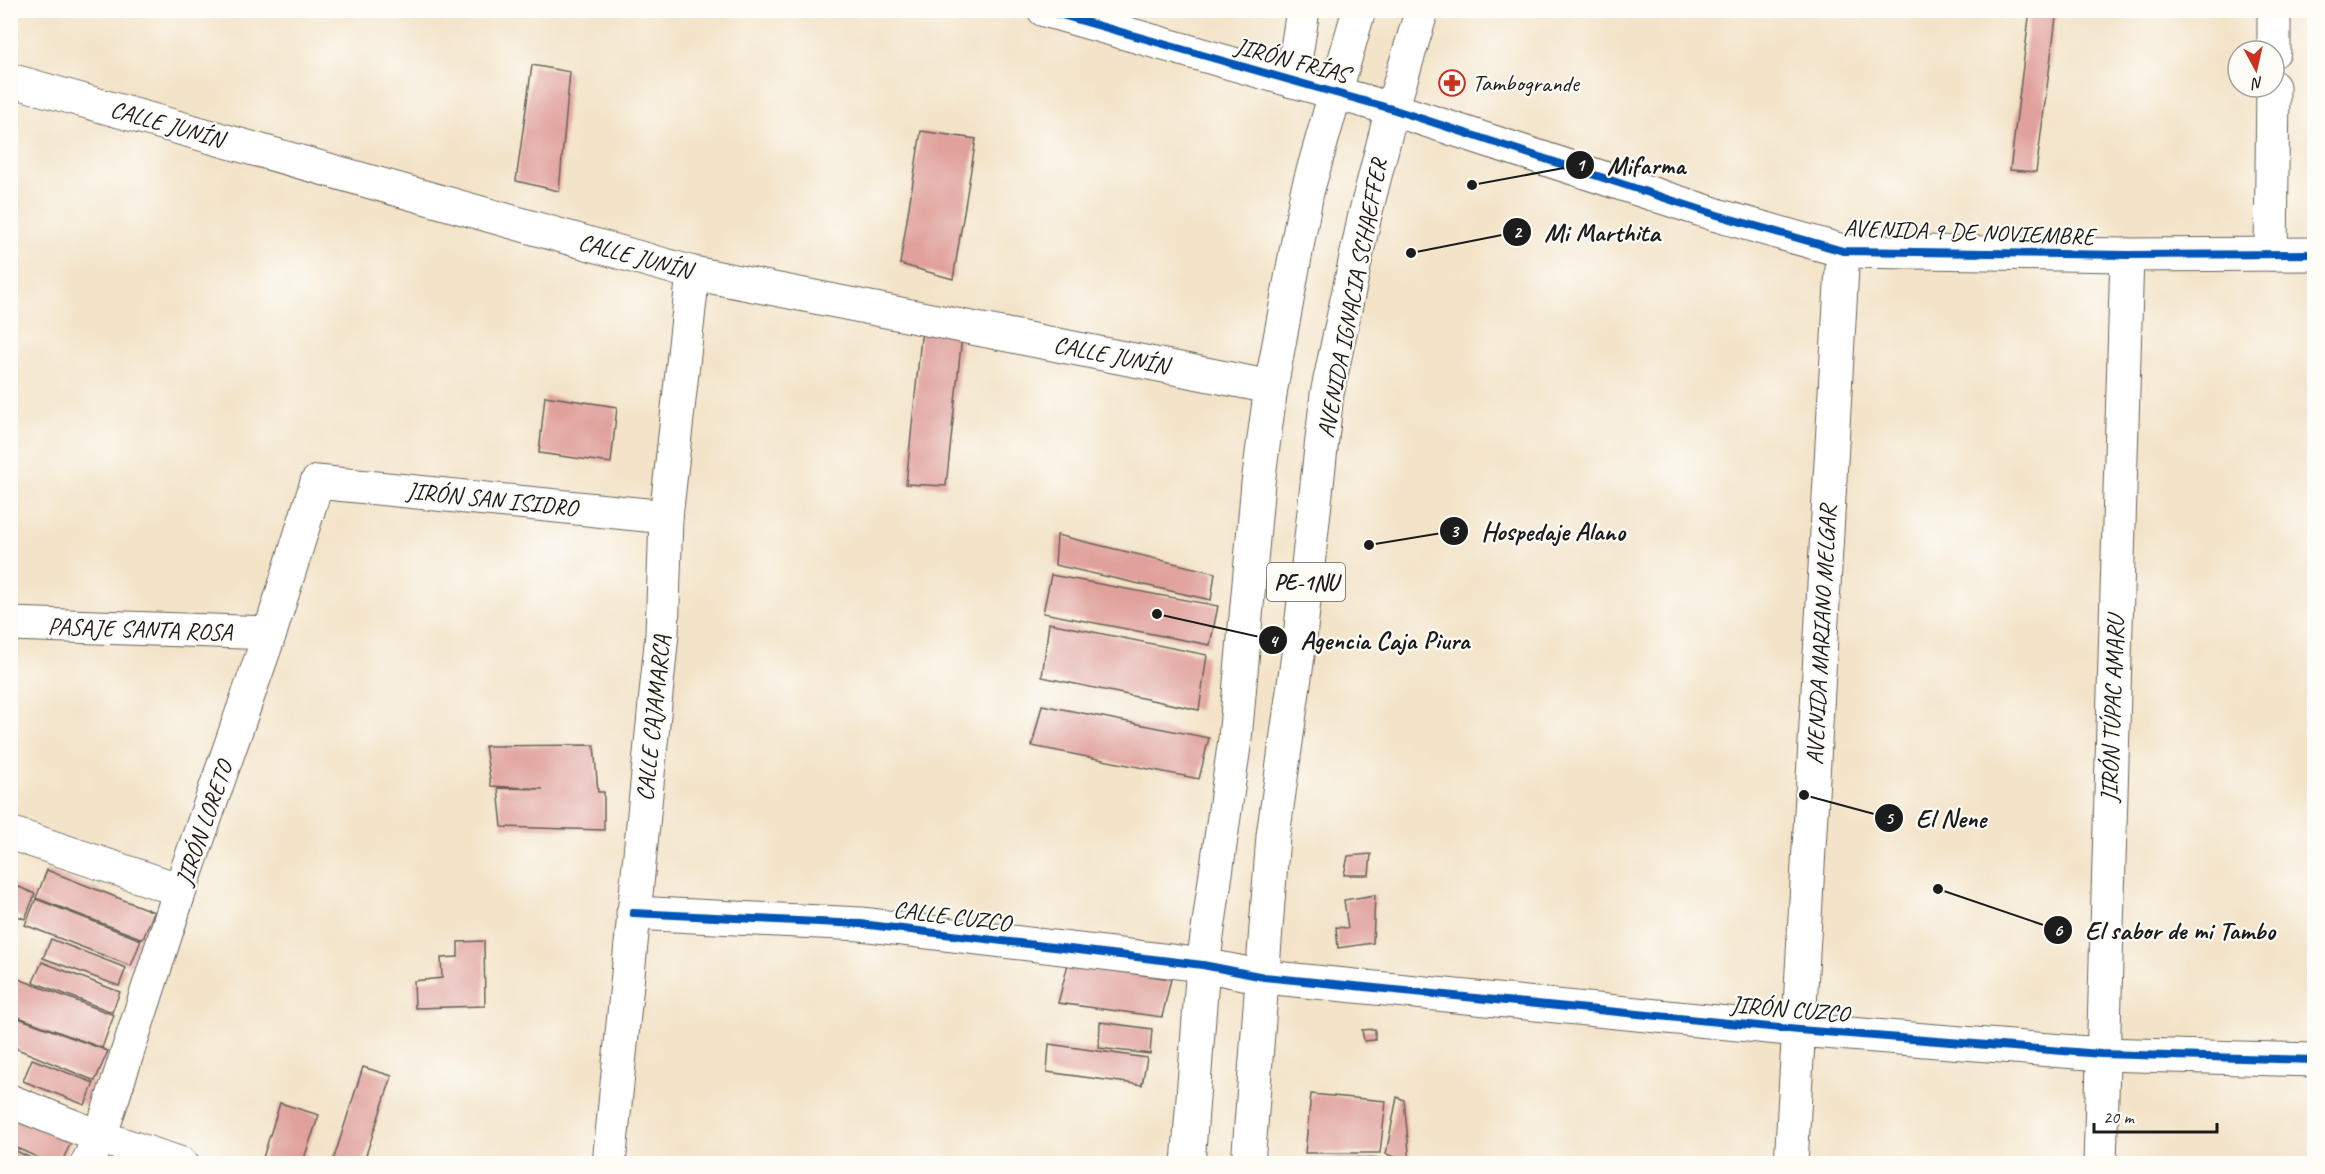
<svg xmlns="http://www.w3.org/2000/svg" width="2325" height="1174" font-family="Caveat,sans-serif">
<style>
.building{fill:#e0a09b}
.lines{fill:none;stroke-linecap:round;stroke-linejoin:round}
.minor-casing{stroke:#676258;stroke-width:35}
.major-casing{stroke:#676258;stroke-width:35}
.minor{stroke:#fff;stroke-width:33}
.major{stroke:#fff;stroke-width:33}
.cycleway-casing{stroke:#fdfcf7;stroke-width:11}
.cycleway{stroke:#0057b8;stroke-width:8}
.labels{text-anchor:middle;stroke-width:4.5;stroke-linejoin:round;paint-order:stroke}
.shield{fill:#fdfcf7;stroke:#605f5e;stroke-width:1.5}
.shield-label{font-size:22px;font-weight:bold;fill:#1c1c1c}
.street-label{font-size:24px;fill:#1c1c1c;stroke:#fdfcf7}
.poi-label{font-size:24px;fill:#1c1c1c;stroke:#fdfcf7;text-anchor:start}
.leader{fill:none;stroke:#1c1c1c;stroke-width:2}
.callout-dot{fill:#1c1c1c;stroke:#fdfcf7;stroke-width:2}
.mark-label{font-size:18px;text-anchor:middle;font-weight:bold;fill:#fff}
.callout-label{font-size:26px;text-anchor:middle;font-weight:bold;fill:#1c1c1c;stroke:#fdfcf7;stroke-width:4.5;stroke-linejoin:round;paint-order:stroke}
</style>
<rect width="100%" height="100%" fill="#fdfcf7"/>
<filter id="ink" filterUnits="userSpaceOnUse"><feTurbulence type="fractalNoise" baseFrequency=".0167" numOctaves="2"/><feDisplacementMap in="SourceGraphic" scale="12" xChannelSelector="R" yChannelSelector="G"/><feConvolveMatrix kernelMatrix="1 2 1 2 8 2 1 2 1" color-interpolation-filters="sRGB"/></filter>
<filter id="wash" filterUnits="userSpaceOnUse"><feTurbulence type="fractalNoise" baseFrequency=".008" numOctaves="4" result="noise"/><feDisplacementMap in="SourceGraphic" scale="24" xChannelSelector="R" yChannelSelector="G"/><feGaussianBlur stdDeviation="1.35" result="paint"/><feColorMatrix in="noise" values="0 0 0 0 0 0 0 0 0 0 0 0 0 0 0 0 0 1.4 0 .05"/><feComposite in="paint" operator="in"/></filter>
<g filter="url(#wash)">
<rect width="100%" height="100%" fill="#f3e3c8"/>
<g id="blocks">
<g class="building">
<path d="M 2030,10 L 2057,10 L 2036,172 L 2010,170 Z"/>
<path d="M 532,65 L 570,72 L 559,191 L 516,181 Z"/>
<path d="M 921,131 L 976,139 L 953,279 L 900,264 Z"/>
<path d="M 922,328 L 962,336 L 946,486 L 906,484 Z"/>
<path d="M 545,396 L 617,407 L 611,463 L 539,453 Z"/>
<path d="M 1057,535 L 1215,573 L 1211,600 L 1055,565 Z"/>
<path d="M 1051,575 L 1218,606 L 1210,645 L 1043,613 Z"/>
<path d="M 1049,623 L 1207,655 L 1199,710 L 1042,677 Z"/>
<path d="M 1042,705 L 1209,738 L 1199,779 L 1032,746 Z"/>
<path d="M 594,745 L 598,792 L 604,792 L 604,830 L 502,827 L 498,788 L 543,789 L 491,786 L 485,746 Z"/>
<path d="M 1371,854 L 1369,875 L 1344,875 L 1348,856 Z"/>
<path d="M 47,870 L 154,912 L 143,939 L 36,898 Z"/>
<path d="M 10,883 L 35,894 L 25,919 L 10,913 Z"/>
<path d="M 1375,895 L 1373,943 L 1338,948 L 1336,927 L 1348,928 L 1344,900 Z"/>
<path d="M 36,899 L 141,940 L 131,966 L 25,925 Z"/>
<path d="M 51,939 L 126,968 L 119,986 L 43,958 Z"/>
<path d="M 484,941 L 485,1006 L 415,1008 L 414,981 L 442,978 L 441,958 L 458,957 L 458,942 Z"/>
<path d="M 42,962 L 120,992 L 112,1012 L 33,982 Z"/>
<path d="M 1068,964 L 1171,979 L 1162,1017 L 1058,1003 Z"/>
<path d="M 16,978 L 114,1015 L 102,1048 L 10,1014 L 10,992 Z"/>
<path d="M 10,1015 L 108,1051 L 95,1081 L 10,1046 Z"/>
<path d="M 1100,1022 L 1152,1029 L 1150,1054 L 1099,1048 Z"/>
<path d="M 1375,1029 L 1375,1040 L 1364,1041 L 1362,1030 Z"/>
<path d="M 1049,1044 L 1147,1058 L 1142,1085 L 1047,1072 Z"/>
<path d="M 32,1059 L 94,1083 L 85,1105 L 23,1081 Z"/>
<path d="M 363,1067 L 392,1076 L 363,1164 L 332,1164 Z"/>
<path d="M 1311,1094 L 1386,1101 L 1380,1153 L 1305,1153 Z"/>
<path d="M 1397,1097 L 1404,1100 L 1410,1162 L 1386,1154 Z"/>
<path d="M 280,1103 L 319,1115 L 302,1164 L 261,1164 Z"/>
<path d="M 10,1115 L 71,1142 L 61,1164 L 52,1164 L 10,1145 Z"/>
<path d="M 10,1148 L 43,1164 L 10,1164 Z"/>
<path d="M 1339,1157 L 1383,1159 L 1396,1163 L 1304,1164 L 1305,1159 Z"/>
</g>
</g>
</g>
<g filter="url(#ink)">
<use href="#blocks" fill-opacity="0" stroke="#676258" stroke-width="1.5"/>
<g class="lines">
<g class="minor-casing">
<g id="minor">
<path d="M 1044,10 L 1392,109 L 1717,215 L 1843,251 L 2127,255 L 2314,254"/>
<path d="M 2274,51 L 2274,10"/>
<path d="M 10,80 L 693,273 L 1271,387"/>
<path d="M 1292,81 L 1303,10"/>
<path d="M 2271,254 L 2273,87"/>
<path d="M 10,624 L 270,633"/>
<path d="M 10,833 L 180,890"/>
<path d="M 633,913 L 861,924 L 1203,965 L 1264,977 L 1799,1030 L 2101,1054 L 2314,1060"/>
<path d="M 10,1101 L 100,1137 L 182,1164"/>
<path d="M 87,1164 L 100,1137 L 180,890 L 270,633 L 317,482 L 666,517"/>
<path d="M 609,1164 L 662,634 L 666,517 L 693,273"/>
<path d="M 1791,1164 L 1843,251"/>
<path d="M 2100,1164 L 2127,255"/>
</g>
</g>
<g class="major-casing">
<g id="major">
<path d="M 1188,1164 L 1203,965 L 1235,739 L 1258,483 L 1271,387 L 1307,192 L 1359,10"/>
<path d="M 1248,1164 L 1273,836 L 1298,655 L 1327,394 L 1365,215 L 1392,109 L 1422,10"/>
</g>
</g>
<use href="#minor" class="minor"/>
<use href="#major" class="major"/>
<g class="cycleway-casing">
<g id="cycleway">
<path d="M 1044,10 L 1392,109 L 1717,215 L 1843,251 L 2127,255 L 2314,254"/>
<path d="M 633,913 L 861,924 L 1203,965 L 1264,977 L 1799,1030 L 2101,1054 L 2314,1060"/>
</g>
</g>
<use href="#cycleway" class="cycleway"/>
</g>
</g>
<defs>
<g id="pharmacy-ring" transform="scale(1.35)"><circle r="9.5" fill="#fdfcf7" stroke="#c8321e" stroke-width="1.5"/><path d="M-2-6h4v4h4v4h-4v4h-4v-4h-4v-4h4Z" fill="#c8321e"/></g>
</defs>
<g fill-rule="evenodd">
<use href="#pharmacy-ring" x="1452" y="83"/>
</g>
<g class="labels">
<rect class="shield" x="1267" y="563" width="78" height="38" rx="4.5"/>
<g class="shield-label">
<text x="1306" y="590">PE-1NU</text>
</g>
<g class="street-label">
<text transform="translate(1292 60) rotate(15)" y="8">JIRÓN FRÍAS</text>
<text transform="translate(167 124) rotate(16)" y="8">CALLE JUNÍN</text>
<text transform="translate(1969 232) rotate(2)" y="8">AVENIDA 9 DE NOVIEMBRE</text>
<text transform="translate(635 256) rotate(15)" y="8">CALLE JUNÍN</text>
<text transform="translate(1352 298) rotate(-79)" y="8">AVENIDA IGNACIA SCHAEFFER</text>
<text transform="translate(1111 355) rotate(11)" y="8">CALLE JUNÍN</text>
<text transform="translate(492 499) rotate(6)" y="8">JIRÓN SAN ISIDRO</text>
<text transform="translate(140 629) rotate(2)" y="8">PASAJE SANTA ROSA</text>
<text transform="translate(1821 635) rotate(-87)" y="8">AVENIDA MARIANO MELGAR</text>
<text transform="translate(2112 709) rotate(-88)" y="8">JIRÓN TÚPAC AMARU</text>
<text transform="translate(653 718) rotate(-84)" y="8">CALLE CAJAMARCA</text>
<text transform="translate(204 823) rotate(-71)" y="8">JIRÓN LORETO</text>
<text transform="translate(952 916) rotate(7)" y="8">CALLE CUZCO</text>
<text transform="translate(1790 1009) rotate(5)" y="8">JIRÓN CUZCO</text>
</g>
<g class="poi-label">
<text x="1472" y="91">Tambogrande</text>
</g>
</g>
<path class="leader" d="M1472 185L1580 165M1411 253L1517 232M1369 545L1454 531M1157 614L1273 640M1804 795L1889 818M1938 889L2058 930"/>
<g class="callout-dot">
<circle cx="1472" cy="185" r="6"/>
<circle cx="1411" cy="253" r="6"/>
<circle cx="1369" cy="545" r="6"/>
<circle cx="1157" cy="614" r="6"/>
<circle cx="1804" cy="795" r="6"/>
<circle cx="1938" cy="889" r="6"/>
<circle cx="1580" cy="165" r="15"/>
<circle cx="1517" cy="232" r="15"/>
<circle cx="1454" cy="531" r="15"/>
<circle cx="1273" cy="640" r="15"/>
<circle cx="1889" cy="818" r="15"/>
<circle cx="2058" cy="930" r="15"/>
</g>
<g class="mark-label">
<text x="1580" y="171">1</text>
<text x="1517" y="238">2</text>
<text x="1454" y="537">3</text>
<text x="1273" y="647">4</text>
<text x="1889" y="824">5</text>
<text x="2058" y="936">6</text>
</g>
<g class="callout-label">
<text x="1646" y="174">Mifarma</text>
<text x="1602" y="241">Mi Marthita</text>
<text x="1553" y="540">Hospedaje Alano</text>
<text x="1385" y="649">Agencia Caja Piura</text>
<text x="1951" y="827">El Nene</text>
<text x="2180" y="939">El sabor de mi Tambo</text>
</g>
<rect width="2325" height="1174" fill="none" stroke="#fdfcf7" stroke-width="36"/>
<g transform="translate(2256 69) rotate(172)"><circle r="28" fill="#fdfcf7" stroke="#a3a29f" stroke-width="1.5"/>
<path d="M0-4.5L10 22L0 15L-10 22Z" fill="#c8321e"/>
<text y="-9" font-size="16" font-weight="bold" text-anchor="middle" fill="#1c1c1c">N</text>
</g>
<path d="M2094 1123v9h123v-9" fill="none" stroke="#1c1c1c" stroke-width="3"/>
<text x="2103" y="1123" font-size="18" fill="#1c1c1c" stroke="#fdfcf7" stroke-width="4.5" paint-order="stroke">20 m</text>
</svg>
